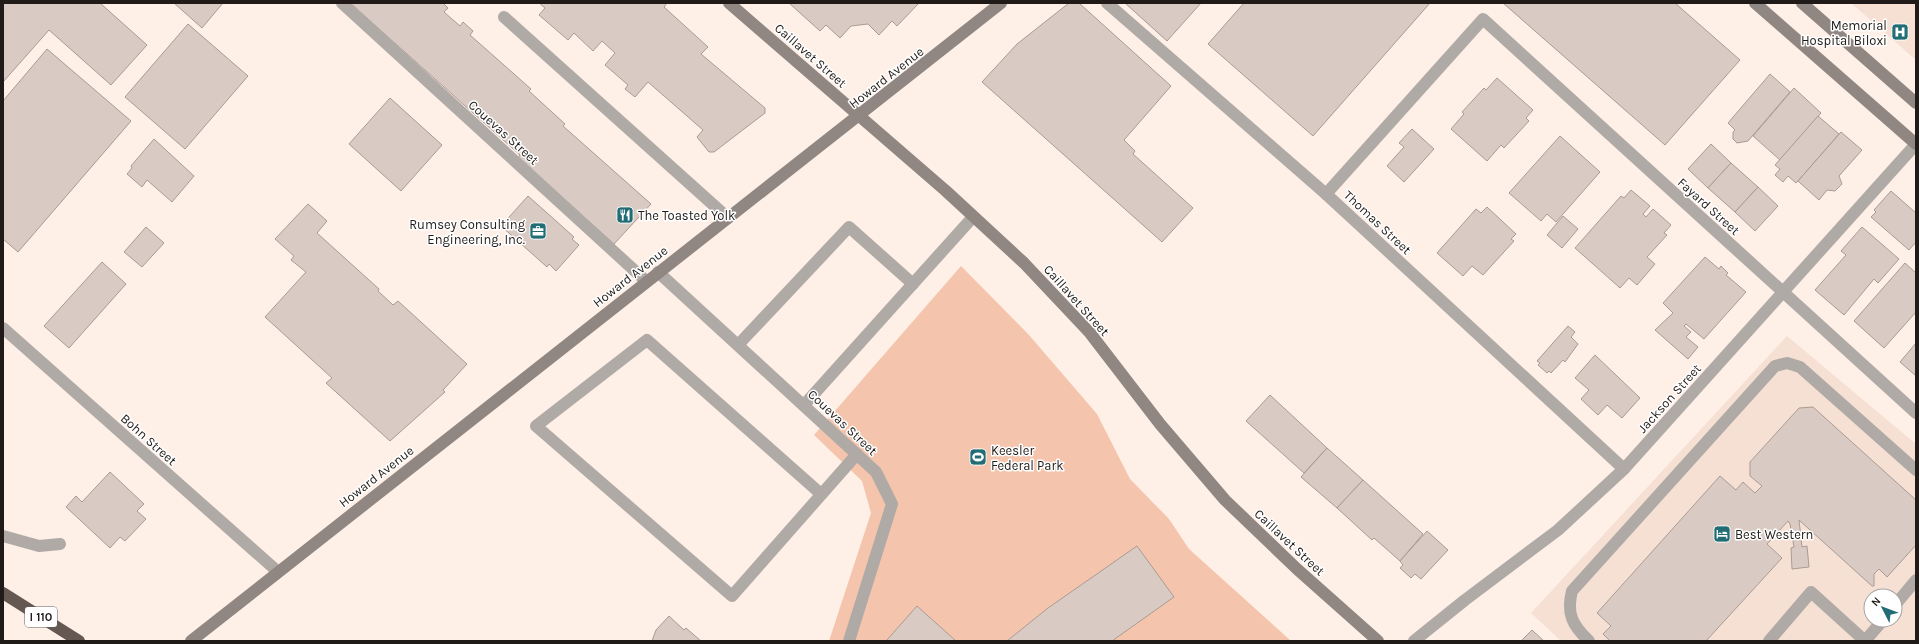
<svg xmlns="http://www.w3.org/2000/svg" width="1919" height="644" font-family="Karla,sans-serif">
	<rect width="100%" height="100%" fill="#feefe7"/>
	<g fill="#f6e0d4" fill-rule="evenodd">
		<polygon points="1851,3 1916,3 1916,60"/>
		<path d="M 1787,336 L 1916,444 L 1916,641 L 1561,641 L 1531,613 ZM 1871,596 L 1895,596 L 1895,620 L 1871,620 Z"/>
	</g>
	<polygon fill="#f4c5ac" points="961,266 1029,335 1097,414 1130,479 1169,519 1189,549 1291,641 829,641 871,513 862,481 814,435"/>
	<g fill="#d9cbc3" stroke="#a99b94">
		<polygon points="3,3 100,3 147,45 111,85 49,30 3,82"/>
		<polygon points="174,3 223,3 202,28"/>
		<polygon points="350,3 443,3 448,8 444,12 460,26 463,22 473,31 470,35 531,89 529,91 565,124 563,126 651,204 614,244 518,158 520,155"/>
		<polygon points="539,3 667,3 664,7 708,47 701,54 765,108 765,113 714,152 709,152 697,137 703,130 648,82 635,97 625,89 628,85 605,65 615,53 602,41 593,51 574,33 568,40 539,15 545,8"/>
		<polygon points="789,3 919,3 897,26 892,21 879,35 868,24 851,26 840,38 826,25 820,31"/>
		<polygon points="1069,3 1079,3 1171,86 1124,140 1135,151 1133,154 1193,208 1162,242 982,82 1017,44"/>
		<polygon points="1125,3 1201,3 1167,41"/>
		<polygon points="1244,3 1430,3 1313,136 1208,44"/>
		<polygon points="1503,3 1675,3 1740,60 1665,145"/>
		<polygon points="188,24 248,76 185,149 125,97"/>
		<polygon points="47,49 131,121 18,252 3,239 3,101"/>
		<polygon points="1770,74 1790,92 1748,141 1737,143 1733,139 1733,132 1735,130 1728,123"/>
		<polygon points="1497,78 1533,110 1526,118 1529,121 1504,148 1501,145 1487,161 1451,129 1464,114 1462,112 1484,88 1486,90"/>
		<polygon points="1794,88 1821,113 1780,160 1753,136"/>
		<polygon points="390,98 442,145 401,191 349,144"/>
		<polygon points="1818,116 1839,134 1798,181 1796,183 1788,176 1783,182 1775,175 1780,169 1775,165"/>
		<polygon points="1412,129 1434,149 1404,182 1387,166 1404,147 1399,143"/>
		<polygon points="1841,132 1862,150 1839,176 1842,184 1835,191 1827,190 1819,200 1798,181"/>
		<polygon points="1560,136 1600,172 1556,222 1547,214 1541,221 1509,193"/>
		<polygon points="154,139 194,176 172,202 147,180 142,187 127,174 132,168 131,166"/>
		<polygon points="1711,144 1731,163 1708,188 1688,169"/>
		<polygon points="1731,163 1758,187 1735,212 1708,188"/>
		<polygon points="1758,187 1778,206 1755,231 1735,212"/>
		<polygon points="1631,190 1650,206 1643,214 1646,217 1653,209 1671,225 1664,233 1667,235 1647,257 1655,264 1637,285 1629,278 1620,288 1575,248 1621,196 1624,198"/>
		<polygon points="1891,191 1916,213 1916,242 1909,250 1871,217 1876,212 1874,210"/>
		<polygon points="528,196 574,237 572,239 579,245 556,271 549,264 547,267 501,226"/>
		<polygon points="308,204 327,221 317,233 379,289 378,291 393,305 398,301 467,364 443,390 445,392 390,441 326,383 332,378 265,317 306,272 291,260 294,256 275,239"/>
		<polygon points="1487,207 1516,234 1511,239 1514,241 1483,275 1472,266 1463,276 1437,253 1476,209 1481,213"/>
		<polygon points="1563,216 1578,229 1562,248 1547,235"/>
		<polygon points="146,227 164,243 142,267 124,252"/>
		<polygon points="1862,227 1899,259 1878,283 1874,279 1844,315 1815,290 1846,255 1841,251"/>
		<polygon points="1705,257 1719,269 1721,266 1728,273 1726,275 1746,292 1704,339 1686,324 1684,326 1691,332 1686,337 1698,347 1688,359 1655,330 1673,313 1663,303"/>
		<polygon points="102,262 126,284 69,348 44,326"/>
		<polygon points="1905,263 1916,273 1916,312 1884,348 1854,321"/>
		<polygon points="1568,326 1575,332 1571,337 1578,344 1565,362 1563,360 1551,373 1549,371 1547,373 1538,365 1540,363 1537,361"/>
		<polygon points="1916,343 1916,376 1900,362"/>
		<polygon points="1595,355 1640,398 1622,418 1607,405 1598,415 1581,399 1589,390 1575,378"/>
		<polygon points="1270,395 1327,448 1304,473 1246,421"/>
		<polygon points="1813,407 1916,500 1916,545 1887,577 1879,569 1874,574 1874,586 1872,586 1799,520 1802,547 1807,546 1809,567 1792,569 1791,548 1794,547 1790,524 1788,521 1767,544 1782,558 1706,641 1610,641 1603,634 1611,626 1597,613 1720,476 1736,490 1743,482 1755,493 1762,486 1750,476 1750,462 1799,408"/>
		<polygon points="1327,448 1363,480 1337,508 1301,477"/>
		<polygon points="110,472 144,504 137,511 146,519 125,541 120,537 110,548 66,507 76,496 82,502"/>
		<polygon points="1363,480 1423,534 1400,561 1374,538 1372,540 1337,508"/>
		<polygon points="1427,531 1448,550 1421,579 1415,574 1411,578 1400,568 1403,565 1400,561"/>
		<polygon points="1137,546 1174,597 1112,641 1007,641 1048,608"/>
		<polygon points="917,606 956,641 886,641"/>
		<polygon points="669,616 684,630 686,628 701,641 652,641 656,630"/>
		<polygon points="1532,630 1544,641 1521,641"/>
	</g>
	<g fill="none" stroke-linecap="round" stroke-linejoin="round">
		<g stroke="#b0aaa6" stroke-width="12">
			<polyline points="504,17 728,218"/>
			<polyline points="658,272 876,472 892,504 849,641"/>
			<polyline points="738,345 849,227 913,284"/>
			<polyline points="804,405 973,217"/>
			<polyline points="821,494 647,340 536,426 732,596 857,454"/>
			<polyline points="3,536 39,546 60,544"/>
			<polyline points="1895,605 1916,580"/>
			<path d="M 1589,641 C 1573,626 1566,614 1572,591 L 1775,366 L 1787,363 L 1800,367 L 1916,470"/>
			<polyline points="1769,641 1811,592 1865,641"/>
			<polyline points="1865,641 1883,620"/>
		</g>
		<g stroke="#b0aaa6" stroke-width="12">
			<polyline points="342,3 646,281"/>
			<polyline points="1107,3 1326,194 1624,469"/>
			<polyline points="1326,194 1483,19 1916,413"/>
			<polyline points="3,328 277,571"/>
			<polyline points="1414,641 1465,600 1558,530 1624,469 1916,144"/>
		</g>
		<g stroke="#908782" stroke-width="12">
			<polyline points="729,3 946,191 1024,263 1090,333 1160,424 1225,500 1297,569 1378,641"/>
			<polyline points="1755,3 1916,144"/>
			<polyline points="1802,3 1916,103"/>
			<polyline points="191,641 1001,3"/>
		</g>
		<polyline stroke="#655852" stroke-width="12" points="3,593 79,641"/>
	</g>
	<defs>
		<g id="hospital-square" transform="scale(0.9)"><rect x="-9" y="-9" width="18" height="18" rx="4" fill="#226c76" stroke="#fff"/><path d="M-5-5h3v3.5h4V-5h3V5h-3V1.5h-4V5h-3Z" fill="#fff"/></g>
		<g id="restaurant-square" transform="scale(0.9)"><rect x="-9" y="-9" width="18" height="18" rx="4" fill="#226c76" stroke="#fff"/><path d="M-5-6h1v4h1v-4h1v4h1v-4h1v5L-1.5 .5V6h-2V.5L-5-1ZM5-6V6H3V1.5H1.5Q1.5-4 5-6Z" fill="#fff"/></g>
		<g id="office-square" transform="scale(0.9)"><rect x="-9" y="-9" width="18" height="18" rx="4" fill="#226c76" stroke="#fff"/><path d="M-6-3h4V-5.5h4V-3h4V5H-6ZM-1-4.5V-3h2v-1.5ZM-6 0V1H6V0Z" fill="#fff"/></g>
		<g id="stadium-square" transform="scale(0.9)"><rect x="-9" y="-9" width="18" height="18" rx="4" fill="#226c76" stroke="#fff"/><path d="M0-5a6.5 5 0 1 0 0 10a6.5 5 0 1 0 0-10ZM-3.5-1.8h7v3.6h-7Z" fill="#fff"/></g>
		<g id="hotel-square" transform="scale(0.9)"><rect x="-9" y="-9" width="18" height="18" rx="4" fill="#226c76" stroke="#fff"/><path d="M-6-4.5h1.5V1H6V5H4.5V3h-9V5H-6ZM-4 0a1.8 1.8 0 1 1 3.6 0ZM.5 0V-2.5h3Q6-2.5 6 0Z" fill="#fff"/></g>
	</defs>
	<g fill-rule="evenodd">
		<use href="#hospital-square" x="1900" y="32"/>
		<use href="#restaurant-square" x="625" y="215"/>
		<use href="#office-square" x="538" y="231"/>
		<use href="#stadium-square" x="978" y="457"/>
		<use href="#hotel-square" x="1722" y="534"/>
	</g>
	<g text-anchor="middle" stroke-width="3" stroke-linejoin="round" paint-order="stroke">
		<rect fill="#fff" stroke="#635f5d" stroke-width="1" x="25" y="607" width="32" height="20" rx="3"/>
		<g font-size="12" font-weight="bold" fill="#201b18">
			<text x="41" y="621">I 110</text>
		</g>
		<g font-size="13" fill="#201b18" stroke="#fff" text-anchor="start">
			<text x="1887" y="30" text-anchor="end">Memorial<tspan x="1887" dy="15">Hospital Biloxi</tspan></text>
			<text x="638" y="220">The Toasted Yolk</text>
			<text x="525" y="229" text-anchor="end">Rumsey Consulting<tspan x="525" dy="15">Engineering, Inc.</tspan></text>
			<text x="991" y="455">Keesler<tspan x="991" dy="15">Federal Park</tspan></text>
			<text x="1735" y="539">Best Western</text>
		</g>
		<g font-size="13" fill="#201b18" stroke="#fff">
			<text transform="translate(811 55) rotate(41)" y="5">Caillavet Street</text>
			<text transform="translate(886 77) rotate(-38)" y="5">Howard Avenue</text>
			<text transform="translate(504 132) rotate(42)" y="5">Couevas Street</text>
			<text transform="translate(1709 206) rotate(42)" y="5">Fayard Street</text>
			<text transform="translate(1378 222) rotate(43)" y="5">Thomas Street</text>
			<text transform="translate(630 276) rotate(-38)" y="5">Howard Avenue</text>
			<text transform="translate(1077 300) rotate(48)" y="5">Caillavet Street</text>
			<text transform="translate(1669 398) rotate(-48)" y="5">Jackson Street</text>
			<text transform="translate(843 422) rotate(43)" y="5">Couevas Street</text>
			<text transform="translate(149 439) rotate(42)" y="5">Bohn Street</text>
			<text transform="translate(376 476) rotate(-38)" y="5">Howard Avenue</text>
			<text transform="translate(1290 542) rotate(43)" y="5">Caillavet Street</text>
		</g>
	</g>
	<rect width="1919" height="644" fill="none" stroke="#201b18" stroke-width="8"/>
	<g transform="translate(1883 608) rotate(312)"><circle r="19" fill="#ffffff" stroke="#a6a4a3"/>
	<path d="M0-3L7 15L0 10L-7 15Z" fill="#226c76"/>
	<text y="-6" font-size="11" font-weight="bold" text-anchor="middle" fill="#201b18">N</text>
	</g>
</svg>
